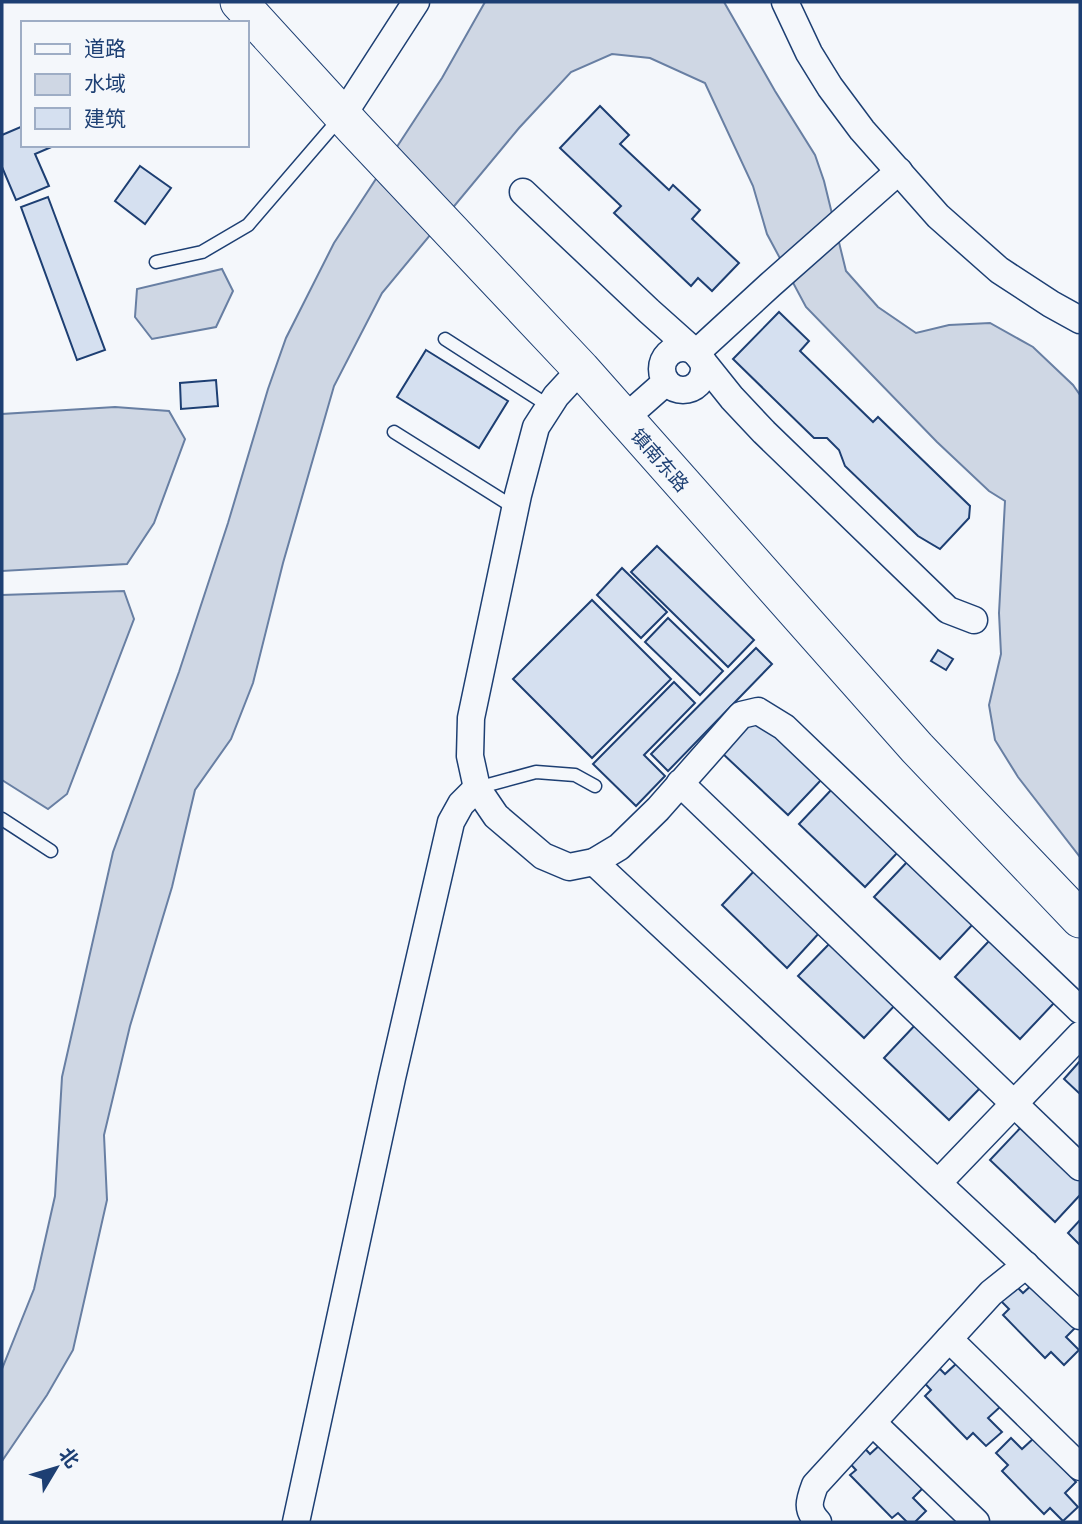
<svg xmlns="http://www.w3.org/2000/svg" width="1082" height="1524" font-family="'DejaVu Sans','Noto Sans SC',sans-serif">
	<rect width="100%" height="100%" fill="#f4f7fb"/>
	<g fill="#cfd7e4" stroke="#687fa3" stroke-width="2">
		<polygon points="485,2 724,2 775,91 815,155 824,181 846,271 878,307 916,333 949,325 990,323 1033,347 1073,385 1080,395 1080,857 1018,777 995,740 989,705 1001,654 999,613 1005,501 989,491 937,442 806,307 767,234 753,186 705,83 650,58 612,54 571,72 519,128 382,293 334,386 283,563 253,683 231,739 195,790 172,887 130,1026 104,1135 107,1200 73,1350 47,1395 2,1461 2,1369 34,1289 55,1196 62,1077 113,852 179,672 228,523 268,389 286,338 334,243 442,78"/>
		<polygon points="222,269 233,291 216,327 152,339 135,317 137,289"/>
		<polygon points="115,407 169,411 185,439 154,523 127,564 2,571 2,414"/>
		<polygon points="124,591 134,619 67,794 48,809 2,780 2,595"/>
	</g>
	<g fill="#d5e0f0" stroke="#1d3f73" stroke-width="2">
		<polygon points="600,106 629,135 620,144 669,190 673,185 700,210 692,219 739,263 712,291 698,278 691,286 614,213 621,206 560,148"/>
		<polygon points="23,126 23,145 56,145 35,154 49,186 16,200 2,167 2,135"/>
		<polygon points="140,166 171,188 145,224 115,201"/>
		<polygon points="48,197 105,350 77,360 21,207"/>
		<polygon points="779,312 809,341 800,351 873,422 878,417 970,506 969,518 940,549 918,536 845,466 839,450 827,438 814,438 733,359"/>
		<polygon points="426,350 508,401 479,448 397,397"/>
		<polygon points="216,380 218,406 181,409 180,383"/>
		<polygon points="657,546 754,640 728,667 631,572"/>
		<polygon points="622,568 667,612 641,638 597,595"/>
		<polygon points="592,600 671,679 592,758 513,679"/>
		<polygon points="668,618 723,671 700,695 645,642"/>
		<polygon points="756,648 772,664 668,771 651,754"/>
		<polygon points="938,650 953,659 946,670 931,661"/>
		<polygon points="674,682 695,703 644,755 665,776 636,806 593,764"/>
		<polygon points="756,717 822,779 788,815 722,753"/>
		<polygon points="833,788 899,851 865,887 799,824"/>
		<polygon points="908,861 974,923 940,959 874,897"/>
		<polygon points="756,869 821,931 787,968 722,905"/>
		<polygon points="833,940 898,1002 864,1038 798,976"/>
		<polygon points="989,941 1054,1003 1020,1039 955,977"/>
		<polygon points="918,1022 984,1084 949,1120 884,1058"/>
		<polygon points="1080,1061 1080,1094 1064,1079"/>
		<polygon points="1024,1124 1080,1177 1080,1195 1055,1222 990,1160"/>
		<polygon points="1080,1220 1080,1245 1068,1233"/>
		<polygon points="1012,1282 1023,1293 1035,1282 1077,1326 1066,1337 1079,1350 1064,1365 1051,1352 1045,1358 1003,1315 1009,1309 996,1296"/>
		<polygon points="934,1363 945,1374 957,1363 1000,1407 988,1418 1002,1432 986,1446 973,1433 967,1439 925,1396 931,1390 919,1377"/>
		<polygon points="1011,1438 1022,1449 1034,1438 1076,1482 1065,1493 1078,1507 1063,1521 1050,1508 1044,1514 1002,1471 1008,1465 996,1453"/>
		<polygon points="859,1442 870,1454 882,1443 924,1487 913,1498 926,1511 915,1522 907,1522 898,1513 892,1518 850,1475 856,1470 844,1457"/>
	</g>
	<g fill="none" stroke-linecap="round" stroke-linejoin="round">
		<g stroke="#1d3f73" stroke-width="15">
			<g id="lane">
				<polyline points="156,262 202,252 248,225 340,118"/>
				<polyline points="445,339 549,406"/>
				<polyline points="394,432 515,508"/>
				<polyline points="477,788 536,772 575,775 595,786"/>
				<polyline points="2,819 51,851"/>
			</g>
		</g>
		<g stroke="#1d3f73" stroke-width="29">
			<g id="street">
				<polyline points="785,2 809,53 830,87 862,130 938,216 999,270 1051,304 1080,320"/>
				<polyline points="343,115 416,2"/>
				<polyline points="523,192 649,311 696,353 732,398 764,432 948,610 974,620"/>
				<circle cx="683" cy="369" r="21"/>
				<polyline points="696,353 770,285 899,171"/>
				<polyline points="581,369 556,396 536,427 518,495 471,718 470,756 477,788 496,816 543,856 569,867 594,862 619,847 658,809 741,715 758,711 784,727 1080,1010"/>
				<polyline points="624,419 666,382"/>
				<polyline points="680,783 1080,1167"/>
				<polyline points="594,862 1080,1316"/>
				<polyline points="938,1183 1080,1035"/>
				<polyline points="949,1339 1080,1467"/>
				<polyline points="873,1423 976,1522"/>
				<polyline points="296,1522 392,1078 451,822 461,804 477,788"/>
				<path d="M 818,1522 C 806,1509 809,1501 815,1485 L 991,1293 L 1026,1265"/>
			</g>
		</g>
		<g stroke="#1d3f73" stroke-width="39">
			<polyline id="secondary" points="239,2 354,128 581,369 917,748 1080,919"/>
		</g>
		<use href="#lane" stroke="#f4f7fb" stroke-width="12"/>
		<use href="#street" stroke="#f4f7fb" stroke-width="26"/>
		<use href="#secondary" stroke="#f4f7fb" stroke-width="37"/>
	</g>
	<g text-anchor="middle" stroke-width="5" stroke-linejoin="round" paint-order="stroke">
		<g font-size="19" fill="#1d3f73" stroke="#f4f7fb">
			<text transform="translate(660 460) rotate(49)" y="7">镇南东路</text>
		</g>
	</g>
	<rect width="1082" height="1524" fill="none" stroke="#1d3f73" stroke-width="7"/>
	<rect x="21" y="21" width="228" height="126" fill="#f4f7fb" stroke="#9eadc5" stroke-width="2"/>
	<rect x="35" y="44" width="35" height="10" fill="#f4f7fb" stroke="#9eadc5" stroke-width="2"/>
	<text x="84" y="56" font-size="21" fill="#1d3f73">道路</text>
	<rect x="35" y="74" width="35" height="21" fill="#cfd7e4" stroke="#9eadc5" stroke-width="2"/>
	<text x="84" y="91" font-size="21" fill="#1d3f73">水域</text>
	<rect x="35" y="108" width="35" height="21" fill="#d5e0f0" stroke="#9eadc5" stroke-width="2"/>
	<text x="84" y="126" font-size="21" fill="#1d3f73">建筑</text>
	<g transform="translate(56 1468) rotate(52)" stroke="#f4f7fb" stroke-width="5" paint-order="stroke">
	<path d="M0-5L12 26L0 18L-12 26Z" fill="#1d3f73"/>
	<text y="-10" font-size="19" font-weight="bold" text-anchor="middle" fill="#1d3f73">北</text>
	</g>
</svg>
